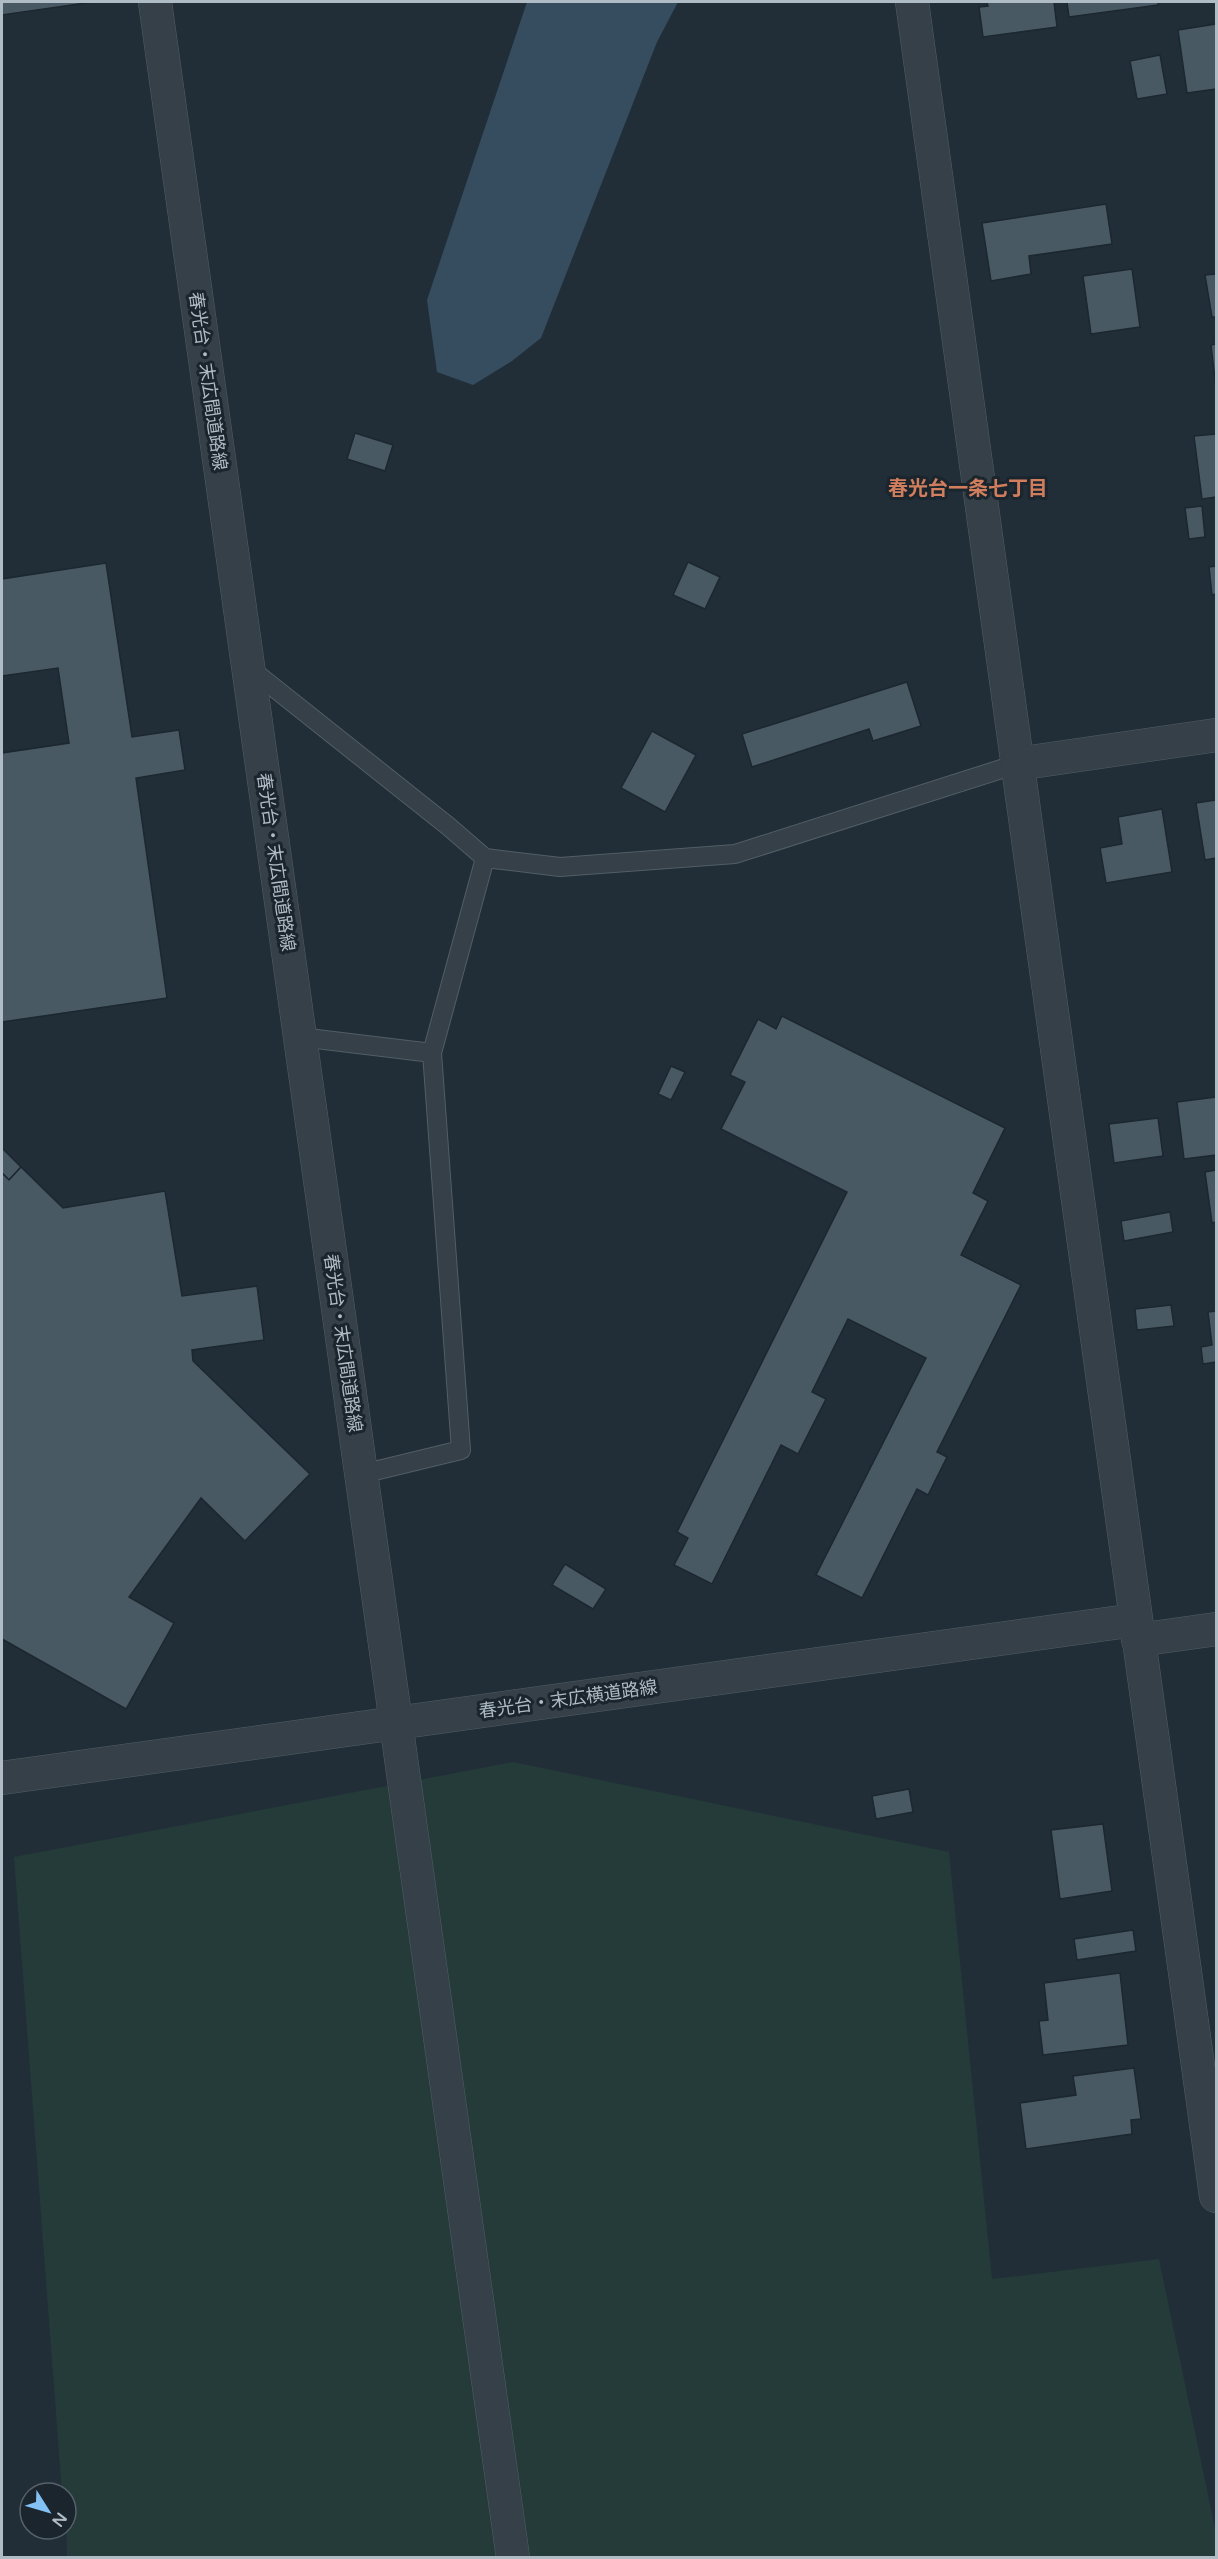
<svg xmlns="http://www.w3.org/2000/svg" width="1218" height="2559" font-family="'Varela Round','Noto Sans JP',sans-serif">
	<rect width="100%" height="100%" fill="#212e38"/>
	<polygon fill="#243b39" points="513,1762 949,1852 992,2279 1159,2259 1216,2533 1216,2557 67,2557 66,2493 62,2493 14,1857"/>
	<polygon fill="#354d5f" points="527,2 678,2 657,42 541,338 512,361 473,385 437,372 427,300"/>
	<g fill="#495964" stroke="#1c272f" stroke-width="1.5">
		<polygon points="2,2 93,2 2,15"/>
		<polygon points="987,2 1054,2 1057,27 983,37 979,7 988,6"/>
		<polygon points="1067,2 1158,2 1158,5 1069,17"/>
		<polygon points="1216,24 1216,89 1187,93 1178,30"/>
		<polygon points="1160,55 1167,94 1137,99 1130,61"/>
		<polygon points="1106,204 1112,244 1029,256 1031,274 991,281 982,223"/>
		<polygon points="1132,269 1140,327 1091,334 1083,276"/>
		<polygon points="1216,274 1216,317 1212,317 1205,275"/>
		<polygon points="1216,344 1216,388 1211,345"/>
		<polygon points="355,433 393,445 385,471 347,459"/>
		<polygon points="1216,434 1216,497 1202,499 1194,436"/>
		<polygon points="1202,506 1205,537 1189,539 1185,508"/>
		<polygon points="688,562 720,577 705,609 673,595"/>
		<polygon points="106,563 132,737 179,730 185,770 136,778 167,998 2,1022 2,753 69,743 58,668 2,676 2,579"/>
		<polygon points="1216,566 1216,594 1212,595 1209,567"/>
		<polygon points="907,682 921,726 873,741 869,729 752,767 742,734"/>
		<polygon points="652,731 696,755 665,812 621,788"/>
		<polygon points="1216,800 1216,858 1205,860 1196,803"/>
		<polygon points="1162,809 1172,872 1106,883 1100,848 1122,844 1118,817"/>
		<polygon points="782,1016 1005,1128 973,1193 988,1201 961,1255 1021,1285 937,1452 947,1457 928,1495 917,1489 862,1598 816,1575 926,1358 848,1319 812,1392 826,1399 798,1454 781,1445 712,1584 674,1565 688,1538 677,1532 847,1192 721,1129 745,1082 730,1075 758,1019 776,1029"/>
		<polygon points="671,1066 685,1072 671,1100 658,1094"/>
		<polygon points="1216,1097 1216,1155 1184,1159 1177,1102"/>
		<polygon points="1158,1118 1163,1156 1114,1163 1109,1124"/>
		<polygon points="2,1148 21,1167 9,1180 2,1173"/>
		<polygon points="21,1167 63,1208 165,1191 182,1296 257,1286 264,1340 192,1350 193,1361 310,1474 245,1541 201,1498 129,1597 174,1623 126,1709 2,1639 2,1173 9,1180"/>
		<polygon points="1216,1170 1216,1222 1212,1223 1205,1172"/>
		<polygon points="1170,1212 1173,1232 1124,1241 1121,1221"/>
		<polygon points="1171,1305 1174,1326 1137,1330 1135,1309"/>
		<polygon points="1216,1311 1216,1362 1203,1364 1201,1347 1212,1345 1208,1312"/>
		<polygon points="565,1564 606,1589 593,1609 552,1585"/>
		<polygon points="909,1789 913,1812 876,1819 872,1796"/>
		<polygon points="1103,1824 1112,1891 1060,1899 1051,1830"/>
		<polygon points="1133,1930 1136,1951 1077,1960 1074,1939"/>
		<polygon points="1120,1973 1128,2045 1043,2055 1039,2021 1048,2020 1044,1983"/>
		<polygon points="1134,2068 1141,2119 1131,2120 1132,2134 1026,2149 1020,2103 1076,2095 1073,2076"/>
	</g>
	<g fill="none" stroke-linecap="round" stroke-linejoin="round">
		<g stroke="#525e66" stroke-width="20">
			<g id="lane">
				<polyline points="248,667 448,826 485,858 560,867 735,854 1017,764"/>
				<polyline points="300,1037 432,1053"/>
				<polyline points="362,1474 461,1450 432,1053 485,858"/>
			</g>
		</g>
		<g stroke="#525e66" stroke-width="34">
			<g id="street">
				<polyline points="155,2 513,2558"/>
				<polyline points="912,2 1216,2196"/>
				<polyline points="1017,764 1216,735"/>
				<polyline points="1138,1640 1216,1629"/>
				<polyline points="2,1778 1135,1620"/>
			</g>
		</g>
		<use href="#lane" stroke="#354048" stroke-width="18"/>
		<use href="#street" stroke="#354048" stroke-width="33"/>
	</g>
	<g text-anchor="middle" stroke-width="6" stroke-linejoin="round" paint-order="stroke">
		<g font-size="18" fill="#afbbc5" stroke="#1a252d">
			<text transform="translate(208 381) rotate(82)" y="6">春光台・末広間道路線</text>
			<text transform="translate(276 862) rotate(82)" y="6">春光台・末広間道路線</text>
			<text transform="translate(343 1343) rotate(82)" y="6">春光台・末広間道路線</text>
			<text transform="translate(568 1699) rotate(-8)" y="6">春光台・末広横道路線</text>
		</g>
		<g font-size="20" font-weight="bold" fill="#d17e5e" stroke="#1a252d">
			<text x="968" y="495">春光台一条七丁目</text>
		</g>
	</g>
	<rect width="1218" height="2559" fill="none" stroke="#afbbc5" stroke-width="6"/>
	<g transform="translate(48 2511) rotate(127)"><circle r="28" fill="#1a252d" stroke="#56616a" stroke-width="1.5"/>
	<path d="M0-4.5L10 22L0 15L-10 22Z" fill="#83c1f5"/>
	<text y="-9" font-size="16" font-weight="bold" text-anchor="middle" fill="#afbbc5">N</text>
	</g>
</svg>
